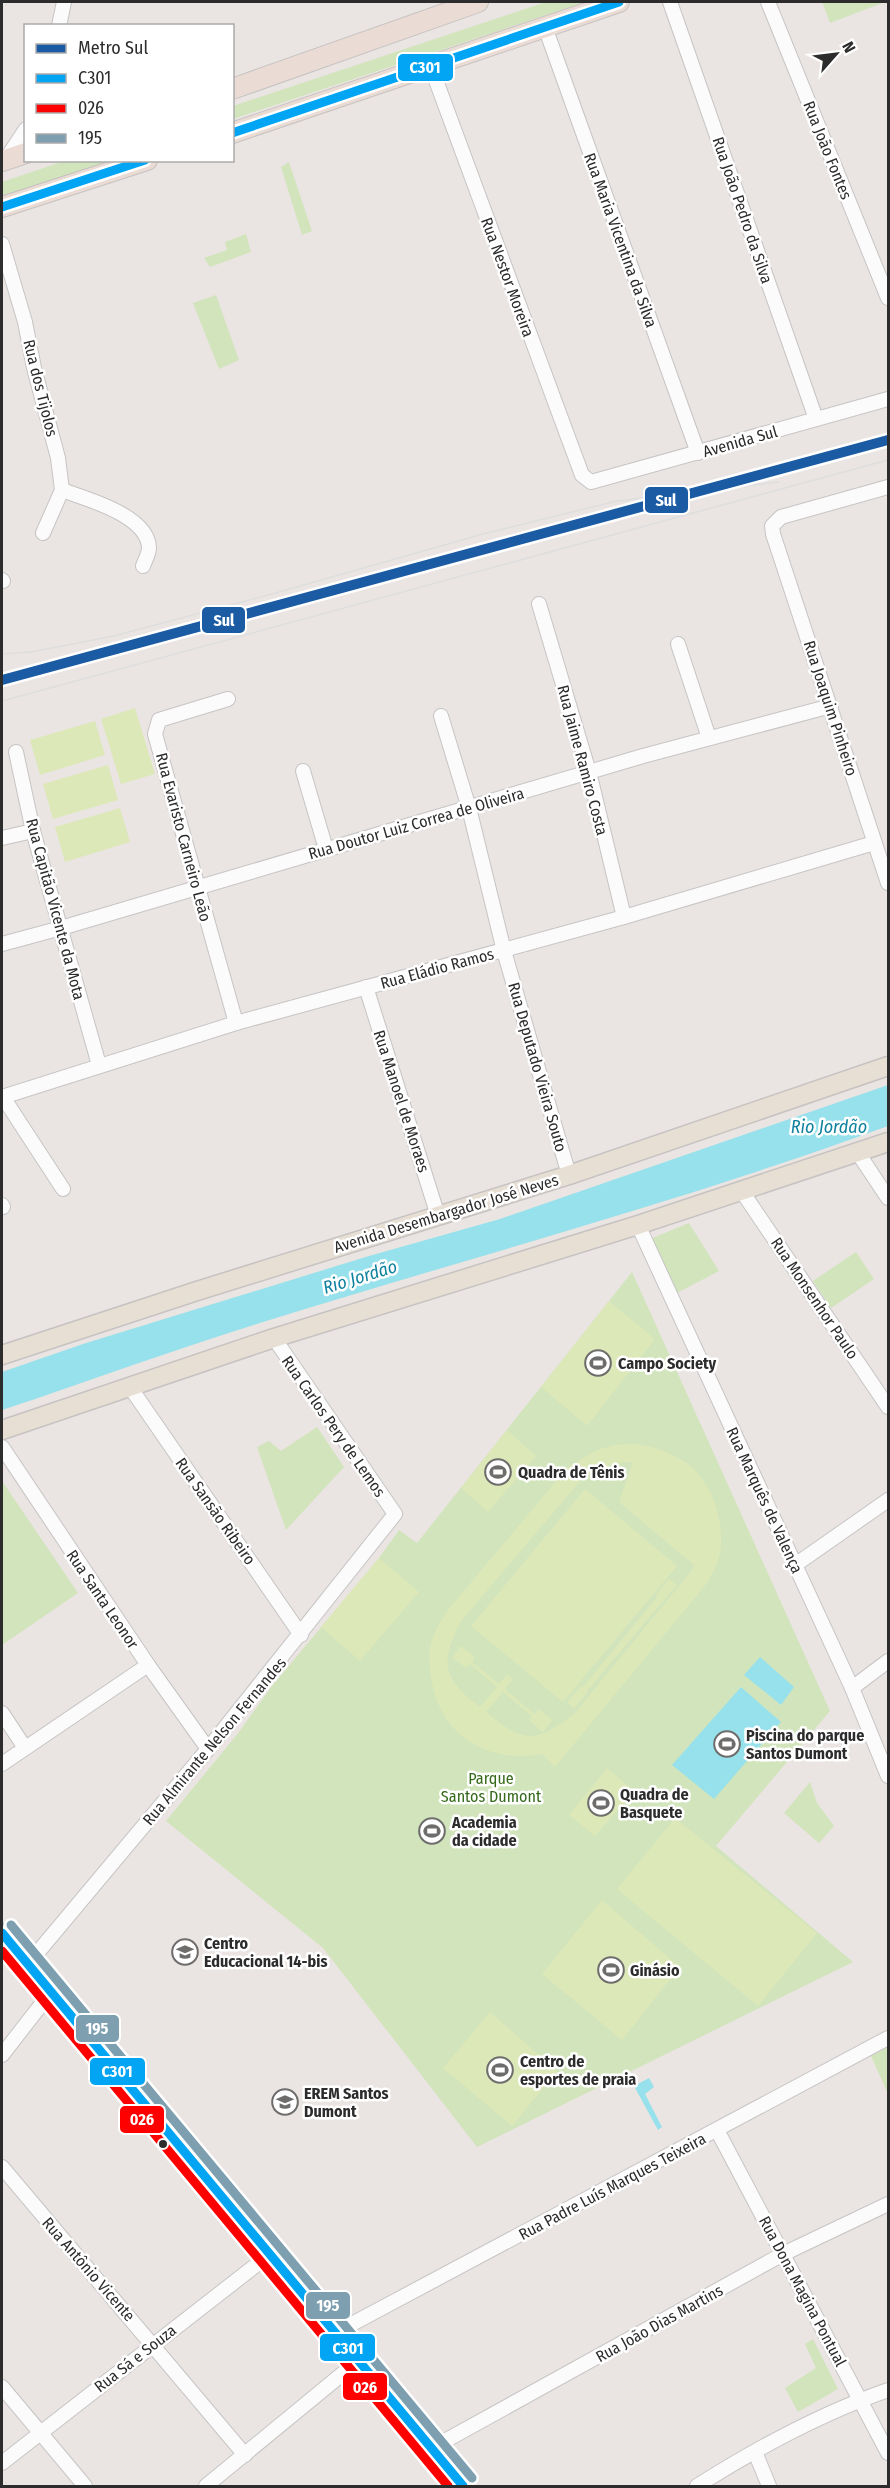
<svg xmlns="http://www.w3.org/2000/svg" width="890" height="2488" font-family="'Fira Sans Condensed',sans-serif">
	<rect width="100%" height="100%" fill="#eae5e2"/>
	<g fill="#d2e4bb">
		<polygon points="546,2 585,2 233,119 233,106"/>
		<polygon points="822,2 885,2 830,23"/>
		<polygon points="67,160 110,161 2,197 2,182"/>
		<polygon points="289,162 312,231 302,235 281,167"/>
		<polygon points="246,234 251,252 210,267 204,258 227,250 225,242"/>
		<polygon points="216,295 239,360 219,369 193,303"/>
		<polygon points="689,1223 719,1271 677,1293 650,1239"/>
		<polygon points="856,1252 874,1279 831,1308 813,1281"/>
		<polygon points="632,1272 830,1711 716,1846 853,1962 477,2147 323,1948 166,1821 239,1732 272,1686 379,1558 399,1530 417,1543"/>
		<polygon points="317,1427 344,1467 286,1530 257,1447 269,1441 281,1451"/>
		<polygon points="2,1481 78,1593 2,1645"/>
		<polygon points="810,1782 817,1803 834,1826 819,1843 784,1813"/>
		<polygon points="888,2047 888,2094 871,2056"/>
		<polygon points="813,2339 838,2389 798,2412 785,2388 816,2368 805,2344"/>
	</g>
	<g fill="#dde8b9" fill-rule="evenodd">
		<polygon points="135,708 155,774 121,784 101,719"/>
		<polygon points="95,721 105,755 40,775 30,740"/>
		<polygon points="108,765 118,800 53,819 43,784"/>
		<polygon points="120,808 130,842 65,862 55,827"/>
		<polygon points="609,1301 655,1339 587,1426 541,1387"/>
		<polygon points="507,1430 536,1456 488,1512 461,1488"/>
		<path d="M 636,1444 C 655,1447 672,1453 688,1464 C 713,1483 725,1523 720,1553 C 718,1564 712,1574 707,1583 L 555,1767 L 542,1754 C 489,1764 441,1736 432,1682 C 430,1672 428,1659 430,1649 C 432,1635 440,1623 447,1611 L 568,1467 L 597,1450 L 615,1445 ZM 633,1462 L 619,1502 L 694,1565 L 692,1570 L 574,1714 C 535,1744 523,1743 486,1712 L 503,1692 L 532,1716 L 529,1720 L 543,1732 L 552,1720 L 539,1709 L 534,1714 L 505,1689 L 513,1679 L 507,1674 L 499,1684 L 472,1662 L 475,1657 L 461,1646 L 452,1657 L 466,1668 L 470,1664 L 497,1687 L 480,1707 C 443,1679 439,1663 461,1621 L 582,1479 C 598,1468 614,1461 633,1462 Z"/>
		<polygon points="585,1489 677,1566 563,1702 471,1626"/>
		<polygon points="379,1558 419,1592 360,1661 321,1627"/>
		<polygon points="669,1579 677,1585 587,1691 588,1692 574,1709 567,1702 581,1686 583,1687 657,1597 656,1595"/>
		<polygon points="607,1768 634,1791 595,1836 569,1815"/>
		<polygon points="675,1818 817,1933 758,2006 617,1889"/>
		<polygon points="602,1900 680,1967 622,2040 542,1974"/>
		<polygon points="490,2012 557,2071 512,2126 443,2068"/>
	</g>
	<g fill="#96e1eb">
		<path d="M 888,1085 L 888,1126 C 684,1201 472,1257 263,1322 C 175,1349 89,1381 2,1410 L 2,1372 L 83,1344 L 369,1256 L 500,1219 Z"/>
		<polygon points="760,1657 794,1687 781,1705 744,1675"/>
		<polygon points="741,1687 781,1722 714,1799 672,1765"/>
		<polygon points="649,2078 654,2087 645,2094 662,2127 658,2130 634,2086"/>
	</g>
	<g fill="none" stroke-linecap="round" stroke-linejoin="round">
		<g stroke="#c6c4c4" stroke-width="16">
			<g id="minor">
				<polyline points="670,2 816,419"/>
				<polyline points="768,2 888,298"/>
				<polyline points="59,26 64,2"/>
				<polyline points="545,27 698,453"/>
				<polyline points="431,67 582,475 591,482 888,399"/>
				<polyline points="6,159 26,129"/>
				<polyline points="2,244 25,322 34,368 58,458 62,490 43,533"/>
				<polyline points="888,487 781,517 772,526 773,534 888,883"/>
				<path d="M 62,490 C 86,499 148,515 149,548 C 149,554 145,560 143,566"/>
				<polyline points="2,580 3,581"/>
				<polyline points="539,604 589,772 624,917"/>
				<polyline points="678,644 709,738"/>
				<polyline points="228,699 159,720 155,734 236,1023"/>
				<polyline points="441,716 469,808 504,951 569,1175"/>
				<polyline points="16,752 33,831 99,1065"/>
				<polyline points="303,771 326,849"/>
				<polyline points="2,838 33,831"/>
				<polyline points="2,944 61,928 643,756 831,706"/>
				<polyline points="366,987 438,1216"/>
				<polyline points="2,1097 236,1023 624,917 874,843"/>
				<polyline points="3,1097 63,1189"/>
				<polyline points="858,1153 888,1198"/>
				<polyline points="741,1190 888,1407"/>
				<polyline points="2,1205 3,1207"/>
				<polyline points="638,1225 852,1688 888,1776"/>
				<polyline points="130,1387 301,1635"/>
				<polyline points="2,1447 148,1665 208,1749"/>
				<polyline points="795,1565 888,1500"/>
				<polyline points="852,1688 888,1661"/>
				<polyline points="2,1713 25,1748"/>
				<polyline points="2,1764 148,1665"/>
				<polyline points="28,1964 208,1749 395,1514 274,1338"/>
				<polyline points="2,2055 51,1992"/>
				<polyline points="717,2130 888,2453"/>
				<polyline points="2,2167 245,2455"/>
				<polyline points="335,2333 888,2038"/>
				<polyline points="2,2387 85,2486"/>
				<polyline points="432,2448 783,2254 888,2204"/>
				<polyline points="755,2452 769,2486"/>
				<polyline points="2,2463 269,2255"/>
				<polyline points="206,2486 358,2361"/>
				<path d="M 697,2486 C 757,2448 822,2413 888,2390"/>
			</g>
		</g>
		<g stroke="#c6c3c2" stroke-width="21">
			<g id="major">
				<polyline points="2,1355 197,1291 569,1175 888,1066"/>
				<polyline points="2,1430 274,1338 638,1225 888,1142"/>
				<polyline points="2,1933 463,2486"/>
			</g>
		</g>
		<g stroke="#c6c3c2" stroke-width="22">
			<g id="highway">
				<polyline points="232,89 478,2"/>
				<polyline points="232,133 619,2"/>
				<polyline points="2,161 26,153"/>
				<polyline points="2,207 147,160"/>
			</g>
		</g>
		<use href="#minor" stroke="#fcfbfb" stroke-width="14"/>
		<use href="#major" stroke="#e7dfd4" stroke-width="18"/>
		<use href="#highway" stroke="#eadbd4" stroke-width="20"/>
		<g stroke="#dededf" stroke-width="1.5">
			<polyline points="2,654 31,652 114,636 272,594 483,534 617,501 778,482"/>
			<polyline points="2,701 888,460"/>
		</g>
		<g stroke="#fff" stroke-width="14">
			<g id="bus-1">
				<polyline points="232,133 619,2"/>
				<polyline points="2,207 145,160"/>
				<polyline points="2,1933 463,2486"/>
			</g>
		</g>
		<g stroke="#fff" stroke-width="14">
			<polyline id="bus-2" points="2,1951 448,2486"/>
		</g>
		<g stroke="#fff" stroke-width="14">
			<polyline id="bus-3" points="11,1925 472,2478"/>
		</g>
		<use href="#bus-1" stroke="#02a4f4" stroke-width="9"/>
		<use href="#bus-2" stroke="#f00" stroke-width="9"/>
		<use href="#bus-3" stroke="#7d9fb0" stroke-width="9"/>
		<g stroke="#fff" stroke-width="15">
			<polyline id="metro-1" points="2,680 888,440"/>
		</g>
		<use href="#metro-1" stroke="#1a5ba3" stroke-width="10"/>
	</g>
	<defs>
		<g id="stadium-ring" transform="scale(1.35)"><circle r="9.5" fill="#fff" stroke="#6e6d6c" stroke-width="1.5"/><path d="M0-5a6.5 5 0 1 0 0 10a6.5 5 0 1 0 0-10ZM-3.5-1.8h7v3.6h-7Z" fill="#6e6d6c"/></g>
		<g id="school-ring" transform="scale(1.35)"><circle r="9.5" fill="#fff" stroke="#6e6d6c" stroke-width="1.5"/><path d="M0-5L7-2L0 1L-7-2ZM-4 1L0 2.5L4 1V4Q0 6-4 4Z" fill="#6e6d6c"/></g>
	</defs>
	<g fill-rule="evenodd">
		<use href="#stadium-ring" x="598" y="1363"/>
		<use href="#stadium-ring" x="498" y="1472"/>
		<use href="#stadium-ring" x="727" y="1744"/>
		<use href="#stadium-ring" x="601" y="1803"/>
		<use href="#stadium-ring" x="432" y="1831"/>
		<use href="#school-ring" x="185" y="1952"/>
		<use href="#stadium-ring" x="611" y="1970"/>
		<use href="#stadium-ring" x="500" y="2070"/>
		<use href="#school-ring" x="285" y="2102"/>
	</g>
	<circle fill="#2c2c2c" stroke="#fff" stroke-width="2" cx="163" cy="2144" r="5"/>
	<g text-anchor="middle" stroke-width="5" stroke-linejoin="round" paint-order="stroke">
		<g font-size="16" fill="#2c2c2c" stroke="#fff">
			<text transform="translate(828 150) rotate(68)" y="6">Rua João Fontes</text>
			<text transform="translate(743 210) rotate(71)" y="6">Rua João Pedro da Silva</text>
			<text transform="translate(621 240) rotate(70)" y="6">Rua Maria Vicentina da Silva</text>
			<text transform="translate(508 277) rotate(70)" y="6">Rua Nestor Moreira</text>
			<text transform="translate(41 388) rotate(76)" y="6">Rua dos Tijolos</text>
			<text transform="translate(740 441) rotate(-16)" y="6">Avenida Sul</text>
			<text transform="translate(831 708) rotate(72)" y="6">Rua Joaquim Pinheiro</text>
			<text transform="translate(583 760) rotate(75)" y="6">Rua Jaime Ramiro Costa</text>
			<text transform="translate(416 823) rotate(-16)" y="6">Rua Doutor Luiz Correa de Oliveira</text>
			<text transform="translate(184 837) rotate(75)" y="6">Rua Evaristo Carneiro Leão</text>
			<text transform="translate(56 909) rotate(75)" y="6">Rua Capitão Vicente da Mota</text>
			<text transform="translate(437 968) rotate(-15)" y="6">Rua Eládio Ramos</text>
			<text transform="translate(538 1067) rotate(74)" y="6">Rua Deputado Vieira Souto</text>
			<text transform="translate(402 1101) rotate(72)" y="6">Rua Manoel de Moraes</text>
			<text transform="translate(446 1213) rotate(-17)" y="6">Avenida Desembargador José Neves</text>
			<text transform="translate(815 1298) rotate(56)" y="6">Rua Monsenhor Paulo</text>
			<text transform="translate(334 1426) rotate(55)" y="6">Rua Carlos Pery de Lemos</text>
			<text transform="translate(765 1500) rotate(65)" y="6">Rua Marquês de Valença</text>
			<text transform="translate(216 1511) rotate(55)" y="6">Rua Sansão Ribeiro</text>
			<text transform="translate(103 1599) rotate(56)" y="6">Rua Santa Leonor</text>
			<text transform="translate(214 1741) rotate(-50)" y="6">Rua Almirante Nelson Fernandes</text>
			<text transform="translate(612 2186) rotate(-28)" y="6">Rua Padre Luís Marques Teixeira</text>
			<text transform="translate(89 2269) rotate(49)" y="6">Rua Antônio Vicente</text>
			<text transform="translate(803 2291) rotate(62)" y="6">Rua Dona Magina Pontual</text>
			<text transform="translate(659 2323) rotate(-29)" y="6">Rua João Dias Martins</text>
			<text transform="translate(135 2358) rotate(-38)" y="6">Rua Sá e Souza</text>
		</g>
		<g font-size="16" font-weight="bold" fill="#2c2c2c" stroke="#fff" text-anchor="start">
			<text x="618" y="1369">Campo Society</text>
			<text x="518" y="1478">Quadra de Tênis</text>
			<text x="746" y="1741">Piscina do parque<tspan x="746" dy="18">Santos Dumont</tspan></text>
			<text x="620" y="1800">Quadra de<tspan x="620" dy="18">Basquete</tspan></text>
			<text x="452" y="1828">Academia<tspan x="452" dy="18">da cidade</tspan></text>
			<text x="204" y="1949">Centro<tspan x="204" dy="18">Educacional 14-bis</tspan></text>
			<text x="630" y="1976">Ginásio</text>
			<text x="520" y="2067">Centro de<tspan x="520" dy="18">esportes de praia</tspan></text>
			<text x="304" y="2099">EREM Santos<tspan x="304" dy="18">Dumont</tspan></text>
		</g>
		<g font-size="16" fill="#366a1b" stroke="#fff">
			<text x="491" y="1784">Parque<tspan x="491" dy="18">Santos Dumont</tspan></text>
		</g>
		<g font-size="18" font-style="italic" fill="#0e819e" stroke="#fff">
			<text x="829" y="1133">Rio Jordão</text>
			<text transform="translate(360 1277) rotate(-17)" y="6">Rio Jordão</text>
		</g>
	</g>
	<g stroke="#fff" stroke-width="2">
		<rect x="397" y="53" width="57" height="29" rx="6" fill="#02a4f4"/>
		<rect x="644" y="486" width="45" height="28" rx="6" fill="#1a5ba3"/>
		<rect x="201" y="606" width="45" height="28" rx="6" fill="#1a5ba3"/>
		<rect x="75" y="2014" width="45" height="29" rx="6" fill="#7d9fb0"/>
		<rect x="89" y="2057" width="57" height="29" rx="6" fill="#02a4f4"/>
		<rect x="119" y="2105" width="46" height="29" rx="6" fill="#f00"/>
		<rect x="305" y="2291" width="46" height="29" rx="6" fill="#7d9fb0"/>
		<rect x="319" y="2333" width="57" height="29" rx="6" fill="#02a4f4"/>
		<rect x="342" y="2372" width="46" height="29" rx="6" fill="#f00"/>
	</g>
	<g font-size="16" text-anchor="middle" font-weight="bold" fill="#fff">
		<text x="425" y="73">C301</text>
		<text x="666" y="506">Sul</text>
		<text x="224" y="626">Sul</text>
		<text x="97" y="2034">195</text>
		<text x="117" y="2077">C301</text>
		<text x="142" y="2125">026</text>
		<text x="328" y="2311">195</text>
		<text x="348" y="2354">C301</text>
		<text x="365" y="2393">026</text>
	</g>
	<rect width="890" height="2488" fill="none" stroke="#2c2c2c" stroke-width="6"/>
	<rect x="24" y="24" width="210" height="138" fill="#ffffff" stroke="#ababab" stroke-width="1.5"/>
	<rect x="36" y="44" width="30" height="9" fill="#1a5ba3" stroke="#ababab" stroke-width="1.5"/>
	<text x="78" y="54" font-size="18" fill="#2c2c2c">Metro Sul</text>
	<rect x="36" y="74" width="30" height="9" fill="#02a4f4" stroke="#ababab" stroke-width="1.5"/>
	<text x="78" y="84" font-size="18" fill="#2c2c2c">C301</text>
	<rect x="36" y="104" width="30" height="9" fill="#ff0000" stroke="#ababab" stroke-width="1.5"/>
	<text x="78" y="114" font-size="18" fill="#2c2c2c">026</text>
	<rect x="36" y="134" width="30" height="9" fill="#7d9fb0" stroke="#ababab" stroke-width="1.5"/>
	<text x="78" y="144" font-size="18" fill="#2c2c2c">195</text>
	<g transform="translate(836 54) rotate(62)" stroke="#ffffff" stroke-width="4.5" paint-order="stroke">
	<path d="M0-4.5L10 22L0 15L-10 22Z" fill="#2c2c2c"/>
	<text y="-9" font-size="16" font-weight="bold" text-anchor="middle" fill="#2c2c2c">N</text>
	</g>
</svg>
